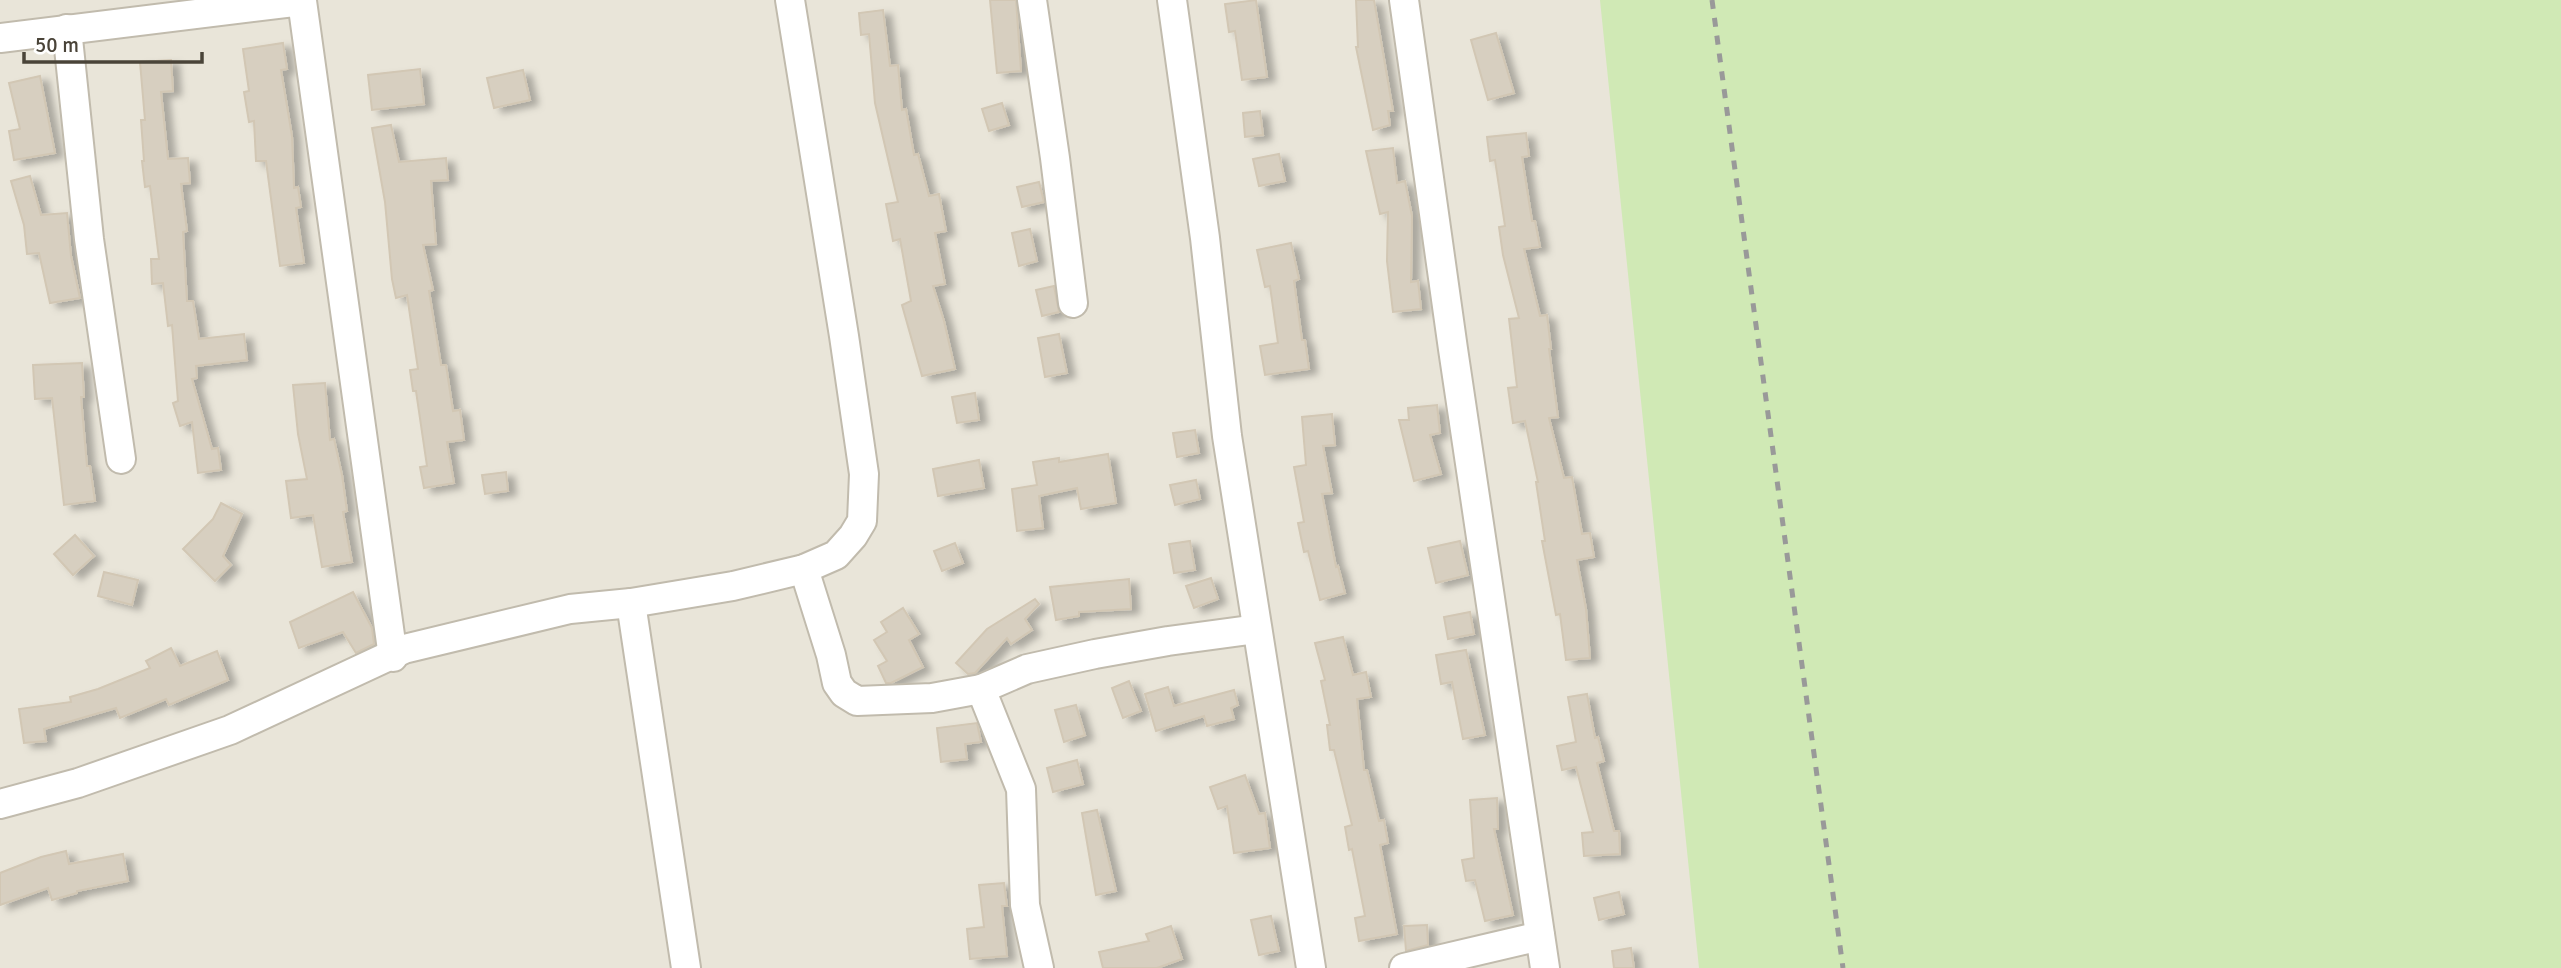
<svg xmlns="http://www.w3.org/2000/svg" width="2561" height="968" font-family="Signika,sans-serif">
	<defs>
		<filter id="shadow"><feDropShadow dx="8" dy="4.5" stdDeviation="3.5" flood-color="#0004"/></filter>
	</defs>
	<rect width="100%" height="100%" fill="#f6f3eb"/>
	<polygon fill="#e9e5d9" points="0,0 1653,0 1790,968 0,968"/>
	<polygon fill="#d0e9b5" points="1600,0 2561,0 2561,968 1699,968"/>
	<g fill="#d7cfc0" stroke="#d2c7b4" stroke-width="2" filter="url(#shadow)">
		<polygon points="990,0 1016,0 1021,71 997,73"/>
		<polygon points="1256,0 1267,77 1242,80 1235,31 1229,32 1225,4"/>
		<polygon points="1356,0 1374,0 1393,111 1388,111 1390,125 1373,130 1356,47 1358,47"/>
		<polygon points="883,10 890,66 898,65 902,110 906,109 914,155 918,154 929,196 939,194 946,231 935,233 945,284 933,286 944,321 955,369 922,376 902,305 911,301 900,239 893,241 886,204 898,202 875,103 869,34 861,35 859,13"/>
		<polygon points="1496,33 1514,93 1488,100 1471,40"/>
		<polygon points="283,43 287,69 281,70 292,136 294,188 298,187 301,207 296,208 304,263 280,266 266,161 256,161 254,121 249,122 244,92 249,91 243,49"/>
		<polygon points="171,60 173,91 161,92 168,159 188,158 190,183 181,184 187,231 183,232 187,301 193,301 199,339 244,334 247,360 196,366 197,378 192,379 212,449 218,448 221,470 198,473 192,422 180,426 173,403 178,401 172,325 168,326 163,283 152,284 151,259 159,259 150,186 145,187 142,161 144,161 141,120 145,120 140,62"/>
		<polygon points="420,69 424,104 372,110 368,75"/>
		<polygon points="523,70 530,100 494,108 487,78"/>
		<polygon points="40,76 55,153 14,160 9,131 20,129 9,83"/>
		<polygon points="1002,103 1009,125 989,131 982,109"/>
		<polygon points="1260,111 1263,135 1245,137 1243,113"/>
		<polygon points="391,125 399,162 446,158 448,180 431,181 436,244 423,245 433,290 429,291 441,365 446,365 453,411 460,410 464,440 447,442 454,483 424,488 420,467 427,466 416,391 413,391 410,370 418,369 407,295 396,298 392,279 385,202 372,128"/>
		<polygon points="1526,133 1529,156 1522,157 1532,221 1535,221 1540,247 1524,249 1540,316 1547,315 1551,349 1549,349 1558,417 1549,418 1564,478 1572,477 1582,534 1590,533 1594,557 1577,560 1586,609 1590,658 1566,660 1560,614 1556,615 1542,541 1545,541 1536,482 1538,482 1525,421 1513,423 1508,388 1517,387 1509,319 1519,318 1503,255 1499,227 1505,226 1495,160 1490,161 1487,137"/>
		<polygon points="1393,148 1397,183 1405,181 1412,216 1411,282 1418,281 1421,309 1393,312 1387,261 1388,212 1380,214 1366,151"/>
		<polygon points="1279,154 1285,181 1259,186 1253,159"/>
		<polygon points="30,176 41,215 67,213 71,256 80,298 50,303 39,253 27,254 24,225 11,181"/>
		<polygon points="1039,182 1044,202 1022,207 1017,187"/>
		<polygon points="1030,229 1037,261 1019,266 1012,233"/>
		<polygon points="1291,243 1299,279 1294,281 1302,340 1305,340 1309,369 1265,375 1260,346 1278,343 1270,286 1265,287 1257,250"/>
		<polygon points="1054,286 1059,312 1042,316 1036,290"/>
		<polygon points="1059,334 1067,373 1045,377 1038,338"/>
		<polygon points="82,363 84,397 81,397 87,466 90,466 95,501 64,505 52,398 35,399 33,365"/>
		<polygon points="325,383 330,440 334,439 342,475 347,511 343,512 352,562 322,567 313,515 291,518 286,481 307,479 298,434 293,385"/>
		<polygon points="975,393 979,420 957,423 952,397"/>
		<polygon points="1437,405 1440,433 1430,435 1441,474 1414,481 1399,420 1409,420 1408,408"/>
		<polygon points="1332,414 1335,445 1323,446 1332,493 1322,494 1336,567 1338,566 1345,593 1320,600 1308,551 1304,552 1298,523 1304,522 1294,467 1306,465 1302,417"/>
		<polygon points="1195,430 1199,453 1177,457 1173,433"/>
		<polygon points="1108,454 1116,503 1081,509 1077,488 1039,496 1043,528 1017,531 1012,489 1037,485 1033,462 1059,458 1059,462"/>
		<polygon points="979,460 984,488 938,496 933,469"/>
		<polygon points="506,472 508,491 485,494 482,475"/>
		<polygon points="1196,480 1200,499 1175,505 1170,485"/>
		<polygon points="221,503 242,514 223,556 231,565 215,581 183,549 213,519"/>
		<polygon points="75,535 94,556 73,575 54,554"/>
		<polygon points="1190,541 1195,570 1174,573 1169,544"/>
		<polygon points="1460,541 1468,575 1436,583 1428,548"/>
		<polygon points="955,543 963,563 942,571 934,551"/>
		<polygon points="104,572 138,580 132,605 98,596"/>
		<polygon points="1211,578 1218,599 1194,608 1186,586"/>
		<polygon points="1129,579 1131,609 1079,612 1079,616 1056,620 1050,587"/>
		<polygon points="353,592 372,628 374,644 356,653 343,632 299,648 290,622"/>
		<polygon points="1035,599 1039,604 1025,619 1032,630 1011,644 1007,638 975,673 968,674 956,663 987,629"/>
		<polygon points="903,608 919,634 909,640 923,667 891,683 886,683 878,666 887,661 874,640 887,632 881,622"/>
		<polygon points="1470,612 1474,634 1448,639 1444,617"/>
		<polygon points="1343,637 1353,675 1366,672 1371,697 1357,699 1364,770 1367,770 1379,821 1384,820 1388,843 1380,845 1397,934 1359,941 1355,918 1365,916 1352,849 1349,850 1345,827 1352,825 1334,750 1330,750 1327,725 1330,725 1321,681 1325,680 1315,643"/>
		<polygon points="171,648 180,666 217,651 228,680 169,705 166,699 120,718 116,708 44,729 46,741 24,743 19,709 71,702 70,697 98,689 150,668 146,661"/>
		<polygon points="1466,650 1485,735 1463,739 1452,682 1441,684 1436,655"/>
		<polygon points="1129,681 1141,711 1123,718 1112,688"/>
		<polygon points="1168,687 1174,706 1234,690 1238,705 1231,708 1234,719 1207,726 1204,716 1156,731 1145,694"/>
		<polygon points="1587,694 1595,738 1598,737 1604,761 1597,763 1614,831 1619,831 1620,854 1584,856 1582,833 1593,832 1576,767 1562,770 1557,746 1576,742 1568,697"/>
		<polygon points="1076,705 1085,735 1064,742 1055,710"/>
		<polygon points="977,723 981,742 965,744 967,759 941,762 937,728"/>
		<polygon points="1077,760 1083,784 1053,792 1047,768"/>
		<polygon points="1245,775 1259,814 1265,813 1270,848 1234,853 1227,806 1218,809 1210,787"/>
		<polygon points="1497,798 1498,829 1494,829 1513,915 1485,921 1475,880 1466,881 1462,860 1474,858 1470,800"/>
		<polygon points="1097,810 1116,891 1096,895 1082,813"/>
		<polygon points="66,851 69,864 123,854 128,881 77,891 77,893 52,900 48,888 0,905 0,873 41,857"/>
		<polygon points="1004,883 1007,906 1002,906 1007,956 970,959 967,929 984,927 979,885"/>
		<polygon points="1619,892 1624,914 1599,920 1594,898"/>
		<polygon points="1271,916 1279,951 1259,955 1251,920"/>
		<polygon points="1427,925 1428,945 1406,951 1404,926"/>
		<polygon points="1171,926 1182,959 1157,968 1103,968 1099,952 1149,941 1146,934"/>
		<polygon points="1631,948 1634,968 1614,968 1612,951"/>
	</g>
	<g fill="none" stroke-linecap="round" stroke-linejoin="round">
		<g stroke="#c1bbad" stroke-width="32">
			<g id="minor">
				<polyline points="1032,0 1055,158 1073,303"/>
				<polyline points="1172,0 1205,238 1227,436 1311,968"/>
				<polyline points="1404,0 1453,349 1545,968"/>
				<polyline points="67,29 89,239 121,459"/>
				<polyline points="0,38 302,1 393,657"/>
				<polyline points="804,569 831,655 837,683 844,693 857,701 932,698 981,689 1027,669 1095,654 1168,641 1257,629"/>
				<polyline points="631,603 686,968"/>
				<polyline points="981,689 1021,789 1025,905 1039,968"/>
				<polyline points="0,804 78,783 230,730 404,649 570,609 631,603 733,586 804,569 836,555 853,536 862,521 864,474 844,336 790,0"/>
				<polyline points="1404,968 1540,936"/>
			</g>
		</g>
		<use href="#minor" stroke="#fff" stroke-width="28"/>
		<polyline stroke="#999" stroke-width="5" stroke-dasharray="9 9" stroke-linecap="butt" points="1712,0 1843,968"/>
	</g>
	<path d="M24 52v10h178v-10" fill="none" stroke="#4a4439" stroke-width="3.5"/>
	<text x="35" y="52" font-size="21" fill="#4a4439" stroke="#ffffff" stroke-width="5" paint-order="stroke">50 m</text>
</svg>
